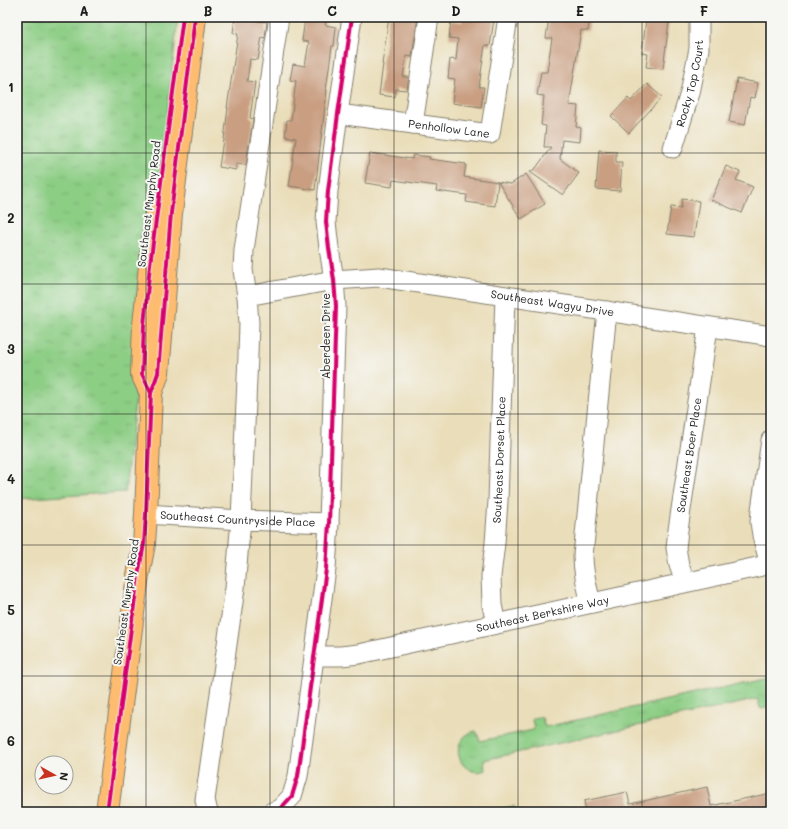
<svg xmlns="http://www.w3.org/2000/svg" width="788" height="829" font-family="Mali,sans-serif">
	<defs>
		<pattern id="grass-tufts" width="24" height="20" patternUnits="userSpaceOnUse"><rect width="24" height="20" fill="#8dce85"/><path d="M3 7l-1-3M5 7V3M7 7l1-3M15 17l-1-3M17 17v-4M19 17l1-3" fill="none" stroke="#79b072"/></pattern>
	</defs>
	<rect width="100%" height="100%" fill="#f6f6f2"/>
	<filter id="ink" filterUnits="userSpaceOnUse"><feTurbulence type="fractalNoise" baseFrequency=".025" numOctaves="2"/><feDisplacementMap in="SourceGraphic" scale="8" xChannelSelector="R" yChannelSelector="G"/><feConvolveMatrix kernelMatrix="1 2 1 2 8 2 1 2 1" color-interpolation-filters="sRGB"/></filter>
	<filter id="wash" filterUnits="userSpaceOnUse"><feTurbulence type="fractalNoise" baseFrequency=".012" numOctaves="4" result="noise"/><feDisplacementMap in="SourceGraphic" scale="16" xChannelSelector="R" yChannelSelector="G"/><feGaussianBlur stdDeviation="0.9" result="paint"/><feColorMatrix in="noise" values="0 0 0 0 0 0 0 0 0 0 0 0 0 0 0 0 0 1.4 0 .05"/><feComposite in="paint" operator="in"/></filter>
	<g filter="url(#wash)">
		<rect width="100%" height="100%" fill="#eadeba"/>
		<g fill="url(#grass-tufts)" stroke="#547550">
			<polygon points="17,17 178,17 125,492 17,499"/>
			<path d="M 771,677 L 771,707 L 762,709 L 760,708 L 758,699 L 484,760 L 485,770 C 481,772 478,772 473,771 C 452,764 454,735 476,731 L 477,733 L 480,741 L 533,730 L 534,729 L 532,720 L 533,718 L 539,717 L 542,718 L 545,727 Z"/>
			<polygon points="514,806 515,812 486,812"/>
		</g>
		<g id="blocks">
			<g fill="#c99e81">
				<polygon points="235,17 258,17 257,21 267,22 265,38 262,37 258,60 250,59 247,81 255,82 250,118 253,119 246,165 236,164 236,170 219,167 222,147 223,147 228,108 227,108 238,34 233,33"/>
				<polygon points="389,17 418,17 412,57 406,56 403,77 409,77 407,90 396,89 395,97 379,95 383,64 382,64"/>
				<polygon points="462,17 479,17 494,19 490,46 485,45 479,87 484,87 481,107 452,103 455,79 448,78 450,59 456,60 458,39 449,38 451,20 462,22"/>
				<polygon points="549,17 590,17 588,31 581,30 569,105 578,106 576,127 581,128 580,142 562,140 560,159 579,173 563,195 530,172 536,168 551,147 544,147 546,126 541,125 544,96 537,95 541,72 547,72 552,38 546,38"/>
				<polygon points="305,18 326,21 325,25 336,27 334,46 332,46 326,90 327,90 315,190 289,186 296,138 285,136 287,120 291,120 296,81 290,80 293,64 305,66 309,42 302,41"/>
				<polygon points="646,19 669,22 663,69 646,67 648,54 642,53"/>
				<polygon points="737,79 758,83 755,98 750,97 745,125 729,122"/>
				<polygon points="647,84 662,97 629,133 611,116 628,98 631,101"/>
				<polygon points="599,150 616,151 616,162 622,162 620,191 596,189"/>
				<polygon points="370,153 412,159 413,155 430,157 429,159 466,164 464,177 498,182 495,206 466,202 467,195 436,191 437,186 393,180 392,187 365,183"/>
				<polygon points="726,166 740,172 736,180 753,187 742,213 711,200"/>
				<polygon points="526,174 545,204 521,219 498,182 511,184"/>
				<polygon points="682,199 699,201 694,237 667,234 671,207 681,208"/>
				<polygon points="707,787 711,806 771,793 771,812 586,812 584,801 627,792 630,804"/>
			</g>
		</g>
	</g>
	<g filter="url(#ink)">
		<use href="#blocks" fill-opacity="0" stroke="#837d6b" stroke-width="1"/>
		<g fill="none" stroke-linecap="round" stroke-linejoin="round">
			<g stroke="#837d6b" stroke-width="21">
				<g id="minor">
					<path id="s1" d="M 338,114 L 490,134 L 508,17"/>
					<polyline points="413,124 429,17"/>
					<path id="s2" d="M 673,148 L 690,93 L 699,49 L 699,17"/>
					<path id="s3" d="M 247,296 L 334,280 L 379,277 L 771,336"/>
					<path id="s4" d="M 146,514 L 241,520 L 329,523"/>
					<polyline points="770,565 762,535 760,522 761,510 771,440"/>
					<path id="s5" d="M 685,582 L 679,565 L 676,548 L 678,530 L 708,327"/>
					<path d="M 591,603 C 587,587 583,573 583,556 L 607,311"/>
					<path id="s6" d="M 496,624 L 492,605 L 491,576 L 495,543 L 498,501 L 505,296"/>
					<path id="s7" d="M 314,656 L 341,656 L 359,654 L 771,564"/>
					<polyline points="208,812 205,800 235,588 241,520 248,355 249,323 247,296 243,270 244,250 279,17"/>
					<polyline points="272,812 280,809 292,796 298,776 326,569 329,523 336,306 334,280 329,248 326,222 328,191 338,114 352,17"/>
				</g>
			</g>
			<g stroke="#837d6b" stroke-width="24">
				<g id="major">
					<polyline points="151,393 142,374 144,325 150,265 157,211"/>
					<polyline points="107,812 138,575 144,544 146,514 151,393 158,373 171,213 195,17"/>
				</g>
			</g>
			<use href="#minor" stroke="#fff" stroke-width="19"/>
			<use href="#major" stroke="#febc70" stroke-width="22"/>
			<g stroke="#f6f6f2" stroke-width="6">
				<g id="cycleway">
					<polyline points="151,393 142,374 144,325 150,265 183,17"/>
					<polyline points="107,812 138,575 144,544 146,514 151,393 158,373 171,213 195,17"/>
					<polyline points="272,812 280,809 292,796 298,776 326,569 329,523 336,306 334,280 329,248 326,222 328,191 338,114 352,17"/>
				</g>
			</g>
			<use href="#cycleway" stroke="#d6006c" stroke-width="4"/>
		</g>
	</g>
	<path fill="none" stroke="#1c1c1c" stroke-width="1" stroke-opacity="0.55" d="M 146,17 L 146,812M 270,17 L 270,812M 394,17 L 394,812M 518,17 L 518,812M 642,17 L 642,812M 17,153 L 771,153M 17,284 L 771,284M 17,414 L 771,414M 17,545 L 771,545M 17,676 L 771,676"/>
	<g text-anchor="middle" stroke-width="4" stroke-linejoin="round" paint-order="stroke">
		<g font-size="11" fill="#1c1c1c" stroke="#f6f6f2">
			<text dy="4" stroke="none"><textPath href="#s2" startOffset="67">Rocky Top Court</textPath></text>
			<text dy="4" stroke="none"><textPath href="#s1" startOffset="112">Penhollow Lane</textPath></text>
			<text transform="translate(149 204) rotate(-83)" y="4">Southeast Murphy Road</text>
			<text dy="4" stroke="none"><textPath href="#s3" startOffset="309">Southeast Wagyu Drive</textPath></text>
			<text transform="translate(326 336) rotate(-90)" y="4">Aberdeen Drive</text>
			<text dy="4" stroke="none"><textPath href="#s5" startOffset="129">Southeast Boer Place</textPath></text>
			<text dy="4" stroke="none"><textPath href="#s6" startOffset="165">Southeast Dorset Place</textPath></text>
			<text dy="4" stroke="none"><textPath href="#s4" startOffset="92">Southeast Countryside Place</textPath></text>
			<text transform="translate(126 602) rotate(-82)" y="4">Southeast Murphy Road</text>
			<text dy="4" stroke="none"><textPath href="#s7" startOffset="233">Southeast Berkshire Way</textPath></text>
		</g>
	</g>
	<rect width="788" height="829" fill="none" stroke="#f6f6f2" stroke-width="44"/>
	<g transform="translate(54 775) rotate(98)"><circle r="19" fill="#f6f6f2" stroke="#9f9f9c"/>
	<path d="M0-3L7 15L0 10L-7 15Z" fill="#c8321e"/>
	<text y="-6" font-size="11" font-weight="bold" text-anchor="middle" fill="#1c1c1c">N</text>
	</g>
	<rect x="22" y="22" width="744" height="785" fill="none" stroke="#1c1c1c" stroke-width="1.5"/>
	<g font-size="13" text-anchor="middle" font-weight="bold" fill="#1c1c1c">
		<text x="84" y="16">A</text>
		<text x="208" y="16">B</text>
		<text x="332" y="16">C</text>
		<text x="456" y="16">D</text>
		<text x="580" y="16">E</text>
		<text x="704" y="16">F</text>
		<text x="11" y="92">1</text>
		<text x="11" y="223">2</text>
		<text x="11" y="354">3</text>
		<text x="11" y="484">4</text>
		<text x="11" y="615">5</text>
		<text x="11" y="746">6</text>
	</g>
</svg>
